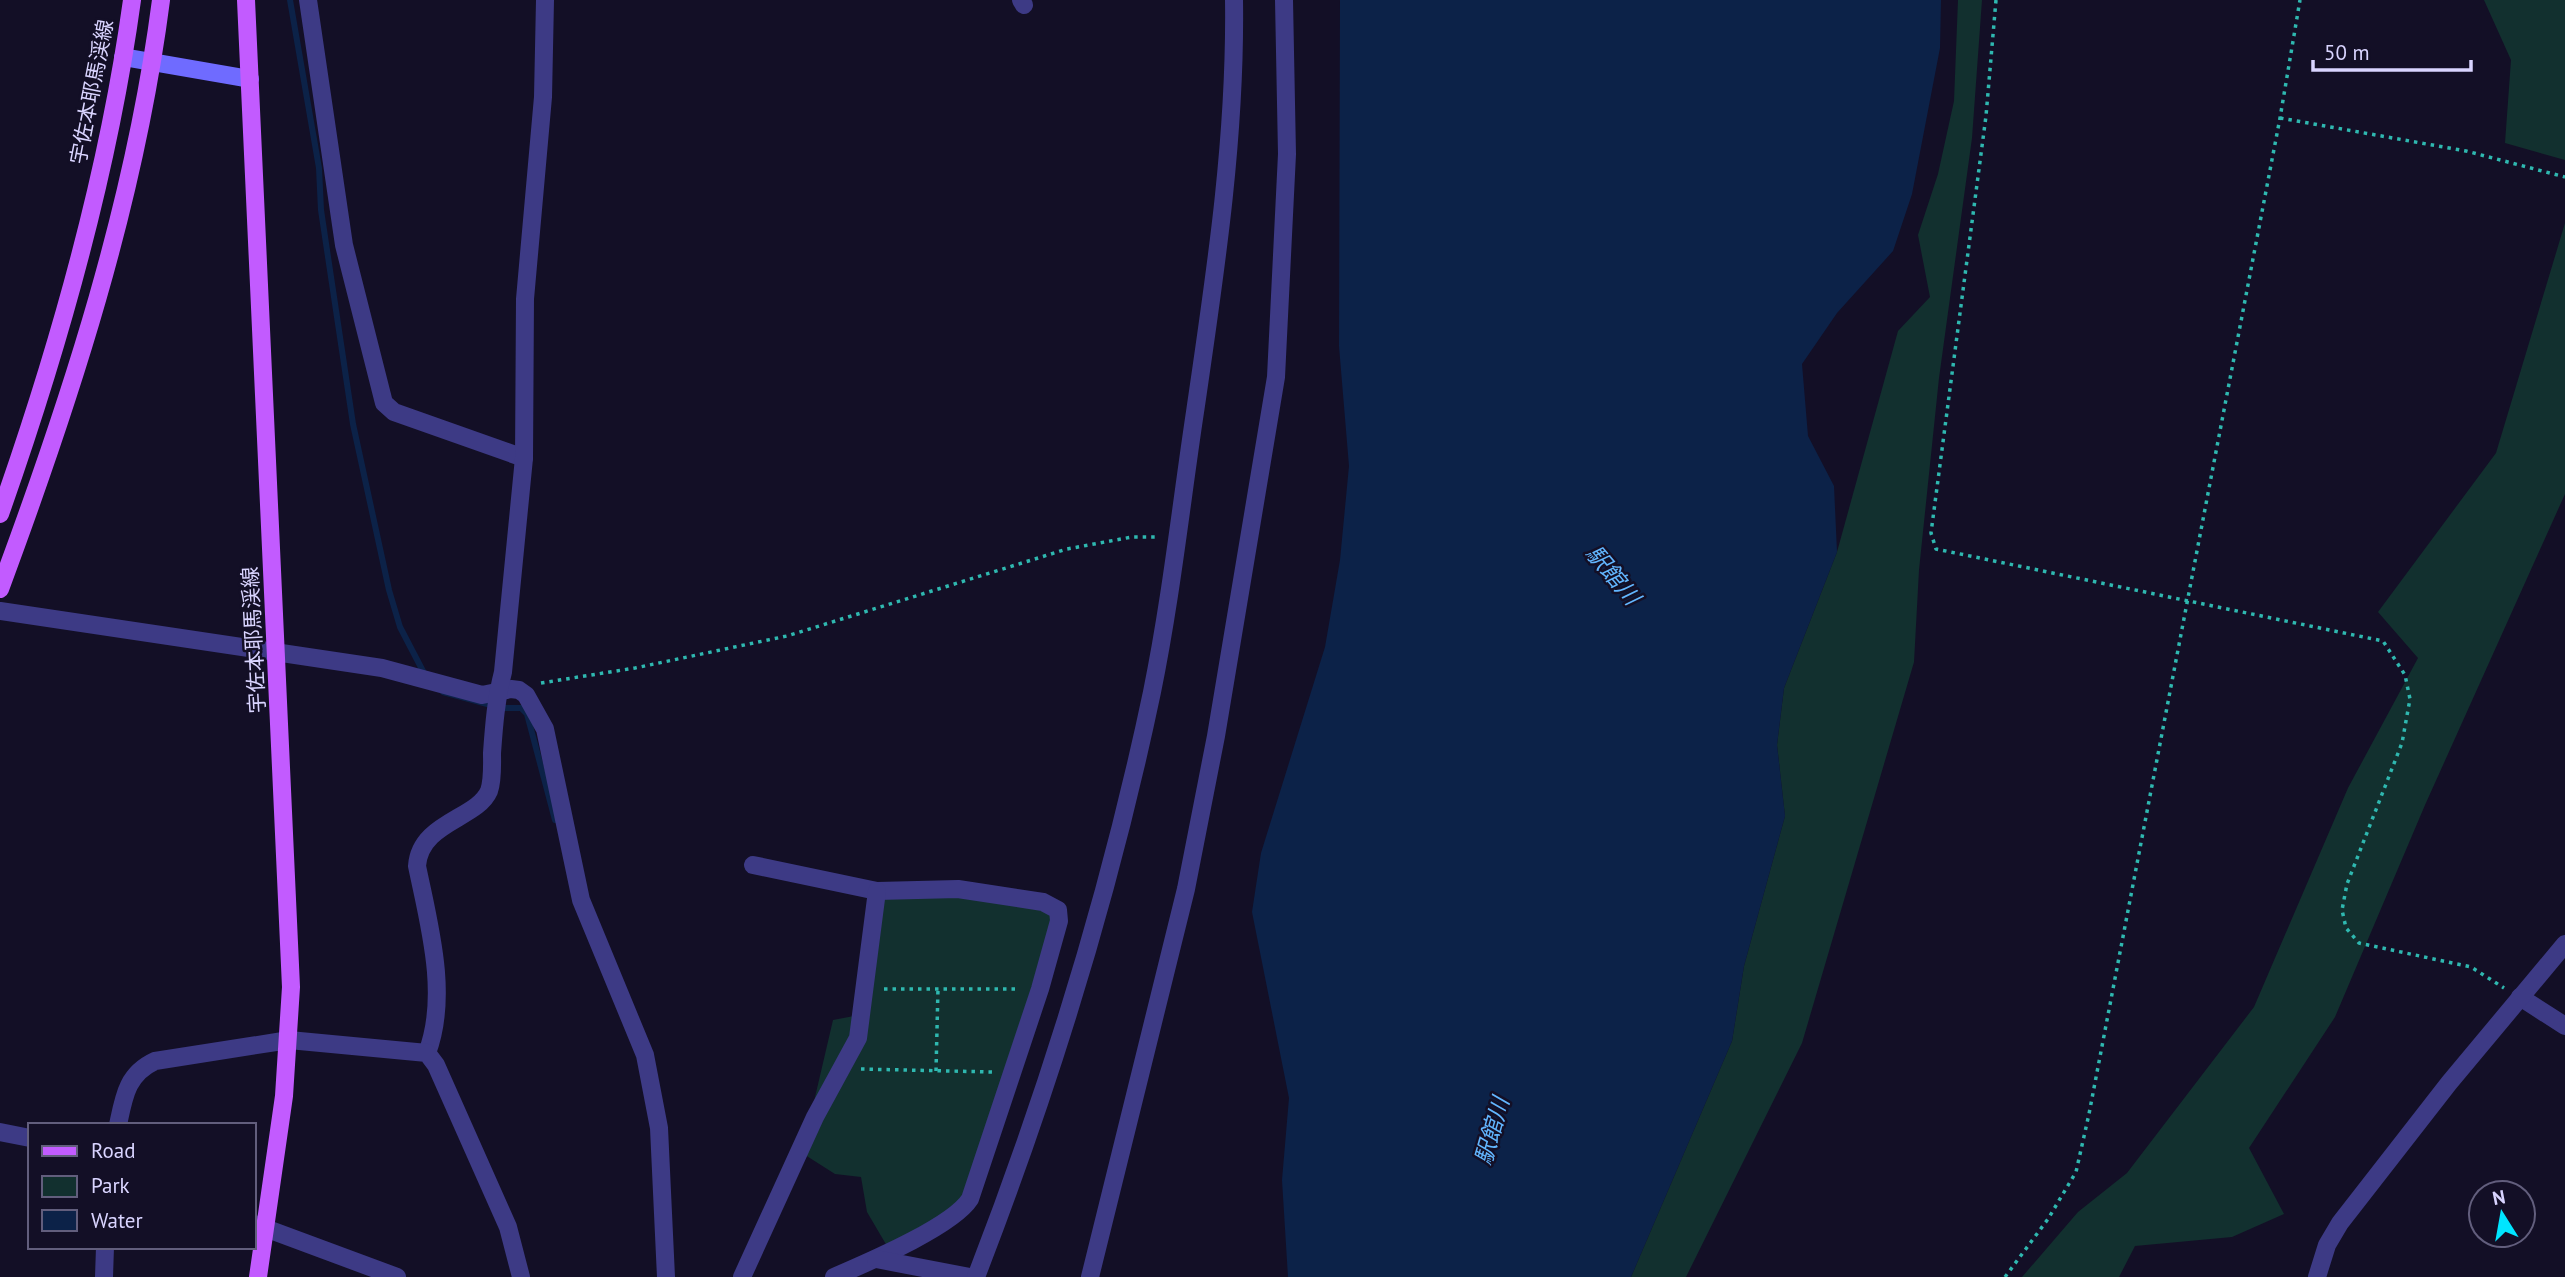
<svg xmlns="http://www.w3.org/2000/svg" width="2565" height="1277" font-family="'PT Sans','Noto Sans JP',sans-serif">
	<rect width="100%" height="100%" fill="#130f26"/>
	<g fill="#12302f">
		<polygon points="1958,0 1982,0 1972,138 1939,378 1919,570 1914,662 1802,1043 1686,1277 1631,1277 1732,1041 1744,966 1785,816 1777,745 1784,688 1837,552 1898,331 1930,297 1918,235 1938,174 1954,101"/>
		<polygon points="2484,0 2565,0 2565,160 2505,143 2511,60"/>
		<polygon points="2565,223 2565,494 2425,805 2335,1017 2249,1148 2284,1214 2232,1237 2135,1246 2119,1277 2022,1277 2078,1212 2127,1173 2254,1007 2348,788 2418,658 2378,612 2496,453"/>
		<polygon points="925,894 1040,906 1052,917 1033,999 959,1205 887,1246 867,1212 861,1177 835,1174 802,1153 833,1020 854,1016 882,902 886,897"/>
	</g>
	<polygon fill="#0c2248" points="1340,0 1941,0 1940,48 1912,194 1893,251 1837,313 1802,364 1808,436 1834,486 1837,552 1784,688 1777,745 1785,816 1744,966 1732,1041 1631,1277 1288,1277 1282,1180 1289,1098 1252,912 1261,853 1325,647 1340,560 1349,466 1339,346"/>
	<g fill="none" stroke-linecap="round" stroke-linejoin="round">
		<g stroke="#0c2248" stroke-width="6">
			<polyline points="290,0 319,168 321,210 353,424 389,590 400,627 425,675"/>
			<polyline points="443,692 502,708 521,708 527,714 555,820"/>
		</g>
		<g stroke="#2fb8b0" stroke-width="3.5" stroke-dasharray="3.5 5" stroke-linecap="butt">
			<polyline points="1996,0 1986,116 1931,533 1936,549 2383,641 2405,675 2410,699 2402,743 2347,884 2342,910 2346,928 2359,943 2471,967 2504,988"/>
			<polyline points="2280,118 2466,151 2565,177"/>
			<polyline points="541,683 635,668 787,636 1067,549 1132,537 1158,537"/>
			<polyline points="884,989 1020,989"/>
			<polyline points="861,1069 993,1072"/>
			<polyline points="936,1071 938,988"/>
			<polyline points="2005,1277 2048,1219 2076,1172 2089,1114 2280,118 2300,0"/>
		</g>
		<g stroke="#3d3a85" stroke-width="18">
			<polyline points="308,0 344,245 384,403 394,412 524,458"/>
			<polyline points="1021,0 1024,5"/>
			<polyline points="0,611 382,668 482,695 511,689 519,690 526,695 545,729 581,900 645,1055 659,1128 666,1277"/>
			<path d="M 753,865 L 877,891 L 958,889 L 1043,902 L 1058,910 L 1059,921 L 1040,989 L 970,1199 C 952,1227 866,1263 834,1277"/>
			<polyline points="2520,997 2565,1026"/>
			<path d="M 427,1053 C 449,995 429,924 417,866 C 420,822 477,819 489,791 C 493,780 492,764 492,753 C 494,725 496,699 503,672 L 524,458 L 525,299 L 543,97 L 545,0"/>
			<path d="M 118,1125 C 124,1096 127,1074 155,1061 L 289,1040 L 427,1053 L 436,1065 L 508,1227 L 521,1277"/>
			<polyline points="0,1132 30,1138"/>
			<polyline points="254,1224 397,1277"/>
			<polyline points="876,1259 970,1277"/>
			<polyline points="104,1277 105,1247"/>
			<polyline points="742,1277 815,1117 858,1038 877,891"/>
			<path d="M 976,1277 C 1050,1086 1110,892 1152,692 C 1171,599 1181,505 1195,412 C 1215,275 1236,139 1234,0"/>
			<polyline points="1090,1277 1186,889 1216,736 1276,377 1287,154 1284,0"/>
			<polyline points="2317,1277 2327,1245 2340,1223 2449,1083 2565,944"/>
		</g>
		<polyline stroke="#6f6bff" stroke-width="18" points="123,57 250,79"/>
		<g stroke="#c25bff" stroke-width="18">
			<polyline points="246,0 291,987 284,1096 258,1277"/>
			<path d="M 0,514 C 59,347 108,175 132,0"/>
			<path d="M 0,589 C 71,398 135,202 161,0"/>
		</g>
	</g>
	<g text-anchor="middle" stroke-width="5" stroke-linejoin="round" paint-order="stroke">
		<g font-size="21" fill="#d9d4ff" stroke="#130f26">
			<text transform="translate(92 92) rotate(-79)" y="7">宇佐本耶馬渓線</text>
			<text transform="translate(254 640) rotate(-93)" y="7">宇佐本耶馬渓線</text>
		</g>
		<g font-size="23" font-style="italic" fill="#62b6ff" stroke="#130f26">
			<text transform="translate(1613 575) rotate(50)" y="8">駅館川</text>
			<text transform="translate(1492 1131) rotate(-74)" y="8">駅館川</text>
		</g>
	</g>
	<rect x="28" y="1123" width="228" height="126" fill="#130f26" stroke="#625e7d" stroke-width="2"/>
	<rect x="42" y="1146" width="35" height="10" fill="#c25bff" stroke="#625e7d" stroke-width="2"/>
	<text x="91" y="1158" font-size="21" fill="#d9d4ff">Road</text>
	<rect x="42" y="1176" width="35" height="21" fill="#12302f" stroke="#625e7d" stroke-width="2"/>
	<text x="91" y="1193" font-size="21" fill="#d9d4ff">Park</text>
	<rect x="42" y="1210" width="35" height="21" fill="#0c2248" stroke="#625e7d" stroke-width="2"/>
	<text x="91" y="1228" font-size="21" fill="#d9d4ff">Water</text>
	<g transform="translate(2502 1214) rotate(349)"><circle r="33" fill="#130f26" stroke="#625e7d" stroke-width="2"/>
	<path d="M0-5L12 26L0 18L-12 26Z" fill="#00e5ff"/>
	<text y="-10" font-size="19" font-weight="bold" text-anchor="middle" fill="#d9d4ff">N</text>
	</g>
	<path d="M2313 60v10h158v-10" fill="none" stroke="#d9d4ff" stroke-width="3.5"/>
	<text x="2324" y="60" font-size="21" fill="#d9d4ff" stroke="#130f26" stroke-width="5" paint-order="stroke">50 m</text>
</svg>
